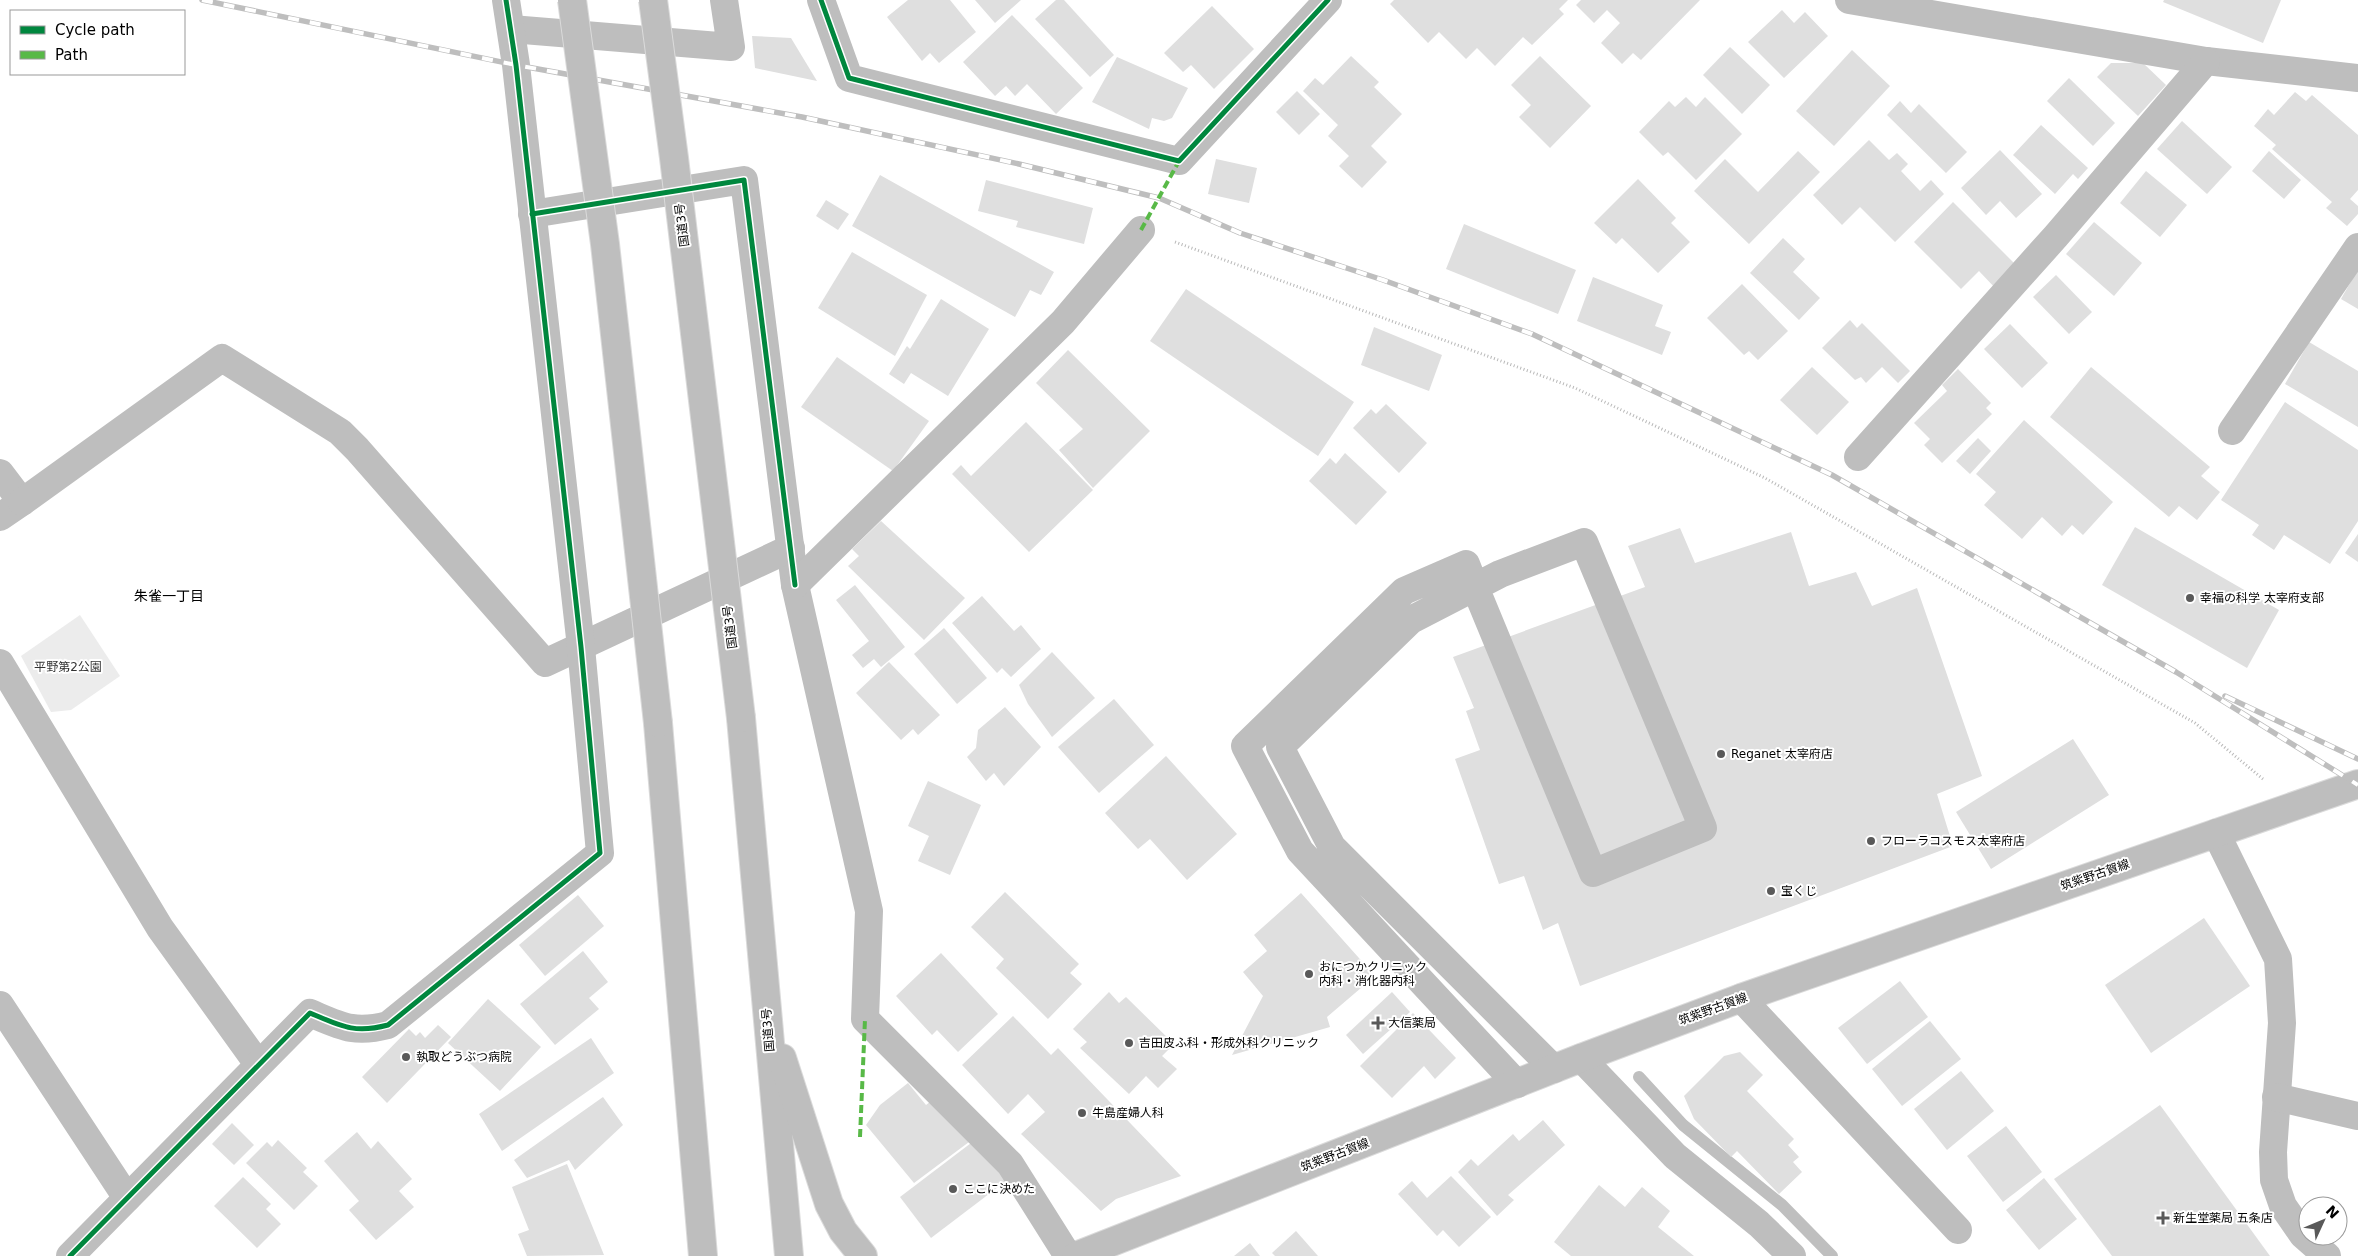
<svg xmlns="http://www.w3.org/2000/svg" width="2358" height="1256" font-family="'DejaVu Sans','Noto Sans JP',sans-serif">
	<rect width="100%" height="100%" fill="#fff"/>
	<polygon fill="#ececec" points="80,615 120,676 71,710 51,712 21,656"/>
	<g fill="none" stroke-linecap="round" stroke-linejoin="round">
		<polyline stroke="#bfbfbf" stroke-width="12" points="1639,1077 1683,1125 1782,1205 1832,1256"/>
	</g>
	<g fill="#dfdfdf">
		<polygon points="908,0 950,0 976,32 939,63 930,53 922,61 887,17"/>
		<polygon points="975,0 1021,0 995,23"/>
		<polygon points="1056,0 1064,0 1114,55 1090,77 1035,19"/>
		<polygon points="1394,0 1568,0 1559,9 1564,14 1532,45 1523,37 1495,66 1477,48 1466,59 1439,32 1428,43 1390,4"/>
		<polygon points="1581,0 1700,0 1641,60 1633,53 1622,64 1601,43 1620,23 1607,10 1594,23 1576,5"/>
		<polygon points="2164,0 2281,0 2263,43 2163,2"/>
		<polygon points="1212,6 1254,49 1214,89 1191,65 1183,72 1164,53"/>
		<polygon points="1782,10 1794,23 1805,12 1828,36 1784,78 1748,42"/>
		<polygon points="1012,15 1083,88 1056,114 1027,84 1015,96 1006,86 995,96 963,62"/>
		<polygon points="752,36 791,38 817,81 755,68"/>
		<polygon points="1730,47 1770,85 1742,114 1703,75"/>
		<polygon points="1852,50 1890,86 1834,146 1796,111"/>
		<polygon points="1351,56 1379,82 1374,87 1402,114 1371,146 1387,162 1362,188 1339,166 1349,156 1328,136 1338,125 1303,91 1315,78 1323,85"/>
		<polygon points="1540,56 1591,106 1550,148 1519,117 1531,105 1511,85"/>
		<polygon points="1117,57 1188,88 1172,118 1164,121 1152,118 1149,129 1092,102"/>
		<polygon points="2111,63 2143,63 2166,85 2138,116 2097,77"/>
		<polygon points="2069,78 2115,123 2093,146 2047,101"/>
		<polygon points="1297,91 1320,114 1299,135 1276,112"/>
		<polygon points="2295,92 2306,101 2312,95 2358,135 2358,190 2350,199 2358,206 2358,214 2347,226 2326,208 2332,202 2272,149 2276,145 2254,126 2268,109 2274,115"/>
		<polygon points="1686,97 1696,107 1705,97 1742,134 1696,180 1668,152 1663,156 1639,132 1669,101 1675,107"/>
		<polygon points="1900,101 1911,113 1919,104 1967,152 1946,173 1887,115"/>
		<polygon points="2182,121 2232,167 2207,194 2157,149"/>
		<polygon points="2041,125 2088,168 2078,179 2073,174 2055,194 2013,155"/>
		<polygon points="1869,140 1889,160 1897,153 1908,164 1901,171 1920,191 1931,180 1944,194 1895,242 1860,207 1842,225 1813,195"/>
		<polygon points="2000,150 2042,194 2016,218 2000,201 1986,215 1961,188"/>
		<polygon points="1798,151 1820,172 1749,244 1694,191 1725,159 1758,192"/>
		<polygon points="2269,151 2301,180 2284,199 2252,171"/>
		<polygon points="1216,159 1257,168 1249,203 1208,194"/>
		<polygon points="2146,171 2187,205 2160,237 2120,203"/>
		<polygon points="880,175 1054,272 1041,295 1030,290 1015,317 852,226"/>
		<polygon points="1638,179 1676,218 1671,223 1690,242 1658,273 1622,238 1616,244 1594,223"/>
		<polygon points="986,180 1093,208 1084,244 1016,227 1018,221 978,211"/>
		<polygon points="826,200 849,214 838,230 816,216"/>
		<polygon points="1953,202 2019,268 1997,290 1979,271 1961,289 1914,242"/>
		<polygon points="2094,222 2142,263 2114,296 2066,254"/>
		<polygon points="1464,224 1576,270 1558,314 1446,269"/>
		<polygon points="1783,238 1805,259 1793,272 1820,298 1799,320 1750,273"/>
		<polygon points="852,252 927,295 895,356 818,308"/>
		<polygon points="2358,269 2358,309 2341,299"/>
		<polygon points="2056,275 2092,312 2069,334 2033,297"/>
		<polygon points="1593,277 1663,305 1655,326 1671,332 1662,355 1577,321"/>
		<polygon points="1742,284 1788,331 1758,360 1749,351 1744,355 1707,318"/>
		<polygon points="1186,289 1354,402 1318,456 1150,341"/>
		<polygon points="941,299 989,329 948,396 911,373 904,384 889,374 907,346 910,349"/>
		<polygon points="1850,320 1857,328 1862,323 1910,371 1898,383 1882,367 1866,383 1861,377 1855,380 1822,348"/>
		<polygon points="2010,324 2048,363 2022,388 1984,349"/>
		<polygon points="1374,327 1442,355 1429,391 1361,365"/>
		<polygon points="2309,342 2358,371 2358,427 2285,384"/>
		<polygon points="1068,350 1150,431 1093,488 1059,450 1083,429 1036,383"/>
		<polygon points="837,357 929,421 893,471 801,407"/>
		<polygon points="1812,367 1849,402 1817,435 1780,400"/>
		<polygon points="2091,367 2210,467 2201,476 2220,492 2197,520 2179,506 2169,517 2050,417"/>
		<polygon points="1958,369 1991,403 1986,408 1992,414 1942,463 1924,445 1930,439 1914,423 1947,391 1942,385"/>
		<polygon points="2285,402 2358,450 2358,521 2330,564 2284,535 2274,550 2252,535 2259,525 2221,500"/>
		<polygon points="1386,404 1427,443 1399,473 1353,428 1371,409 1376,414"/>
		<polygon points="2024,420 2113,502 2083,535 2072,525 2062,536 2042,517 2022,539 1984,505 1996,492 1976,474"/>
		<polygon points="1026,422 1093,490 1029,552 952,474 961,465 971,476"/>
		<polygon points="1978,438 1991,451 1970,474 1956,461"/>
		<polygon points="1345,453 1387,492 1356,525 1309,481 1330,458 1336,464"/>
		<polygon points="881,521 965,598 924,640 848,566 859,556 852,549"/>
		<polygon points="2135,527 2279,610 2247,668 2102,585"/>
		<polygon points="1680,528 1695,563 1791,532 1809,586 1856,572 1872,606 1917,588 1982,776 1937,794 1953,846 1580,986 1558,923 1543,930 1524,876 1499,884 1455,759 1480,750 1466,711 1474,708 1453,657 1645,587 1628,546"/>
		<polygon points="2358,534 2358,562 2345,553"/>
		<polygon points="855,585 905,647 881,667 874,659 863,668 852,655 869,641 836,600"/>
		<polygon points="982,596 1014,631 1021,625 1041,649 1011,677 1002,668 997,673 952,623"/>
		<polygon points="944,628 987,678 957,704 914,654"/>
		<polygon points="1052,652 1095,698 1052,737 1028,704 1019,685"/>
		<polygon points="889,662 940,715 918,735 913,729 901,740 856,693"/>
		<polygon points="1114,699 1154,745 1099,793 1058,747"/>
		<polygon points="1005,707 1041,747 1004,786 994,773 986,781 967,757 976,748 978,730"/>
		<polygon points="2073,739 2109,795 1991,869 1956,812"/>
		<polygon points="1166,756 1237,834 1187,880 1150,839 1138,849 1105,813"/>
		<polygon points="928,781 981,805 950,875 918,861 929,836 908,826"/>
		<polygon points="1005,892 1079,964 1070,973 1082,984 1048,1019 996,968 1004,959 971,927"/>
		<polygon points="1301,893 1375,976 1327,1017 1330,1027 1232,1055 1263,996 1243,972 1267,951 1254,935"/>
		<polygon points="578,895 604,926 545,976 519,945"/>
		<polygon points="2204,918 2250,986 2151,1053 2105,985"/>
		<polygon points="583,951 608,982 589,998 599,1009 555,1045 520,1004"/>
		<polygon points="941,953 998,1014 958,1052 937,1030 932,1035 896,996"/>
		<polygon points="1900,981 1928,1017 1867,1064 1838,1028"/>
		<polygon points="1109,992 1119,1003 1126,997 1174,1044 1162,1056 1177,1069 1158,1088 1146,1076 1129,1094 1080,1048 1087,1042 1073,1029"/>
		<polygon points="1392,992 1410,1012 1363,1054 1346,1035"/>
		<polygon points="488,999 541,1047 500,1091 448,1043"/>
		<polygon points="1413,1013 1456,1058 1435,1079 1424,1066 1392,1098 1360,1066"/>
		<polygon points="1013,1016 1051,1055 1058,1048 1181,1176 1116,1199 1101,1211 1021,1134 1045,1112 1028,1094 1008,1114 962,1065"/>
		<polygon points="1930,1021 1961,1059 1902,1106 1872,1069"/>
		<polygon points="438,1025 451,1037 387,1103 362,1077 409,1029 416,1036 420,1032 425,1038"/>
		<polygon points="591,1038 614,1073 502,1151 479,1114"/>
		<polygon points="1740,1052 1763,1075 1747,1091 1794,1139 1788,1145 1799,1157 1793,1162 1802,1172 1779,1194 1737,1151 1731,1157 1694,1119 1684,1096 1724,1056"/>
		<polygon points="1961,1071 1994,1111 1947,1150 1914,1109"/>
		<polygon points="908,1083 926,1105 935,1098 969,1142 914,1183 866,1125 880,1105"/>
		<polygon points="603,1097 623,1125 575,1170 569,1160 527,1178 514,1160"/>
		<polygon points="2160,1105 2270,1256 2112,1256 2054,1179"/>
		<polygon points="1543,1120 1565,1145 1508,1195 1514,1200 1497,1216 1458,1172 1471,1159 1478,1166 1513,1134 1519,1141"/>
		<polygon points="232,1123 254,1145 234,1165 212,1144"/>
		<polygon points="2006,1126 2042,1172 2003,1202 1967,1156"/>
		<polygon points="357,1132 371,1149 378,1141 412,1179 399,1191 414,1207 376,1240 349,1210 359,1201 324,1161"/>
		<polygon points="278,1140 307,1168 303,1172 318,1186 294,1210 246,1163 267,1142 272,1147"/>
		<polygon points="975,1140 1006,1181 931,1238 900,1197"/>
		<polygon points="567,1164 604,1255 527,1256 518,1234 529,1230 512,1187"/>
		<polygon points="1451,1176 1491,1217 1459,1247 1443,1230 1437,1236 1398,1194 1412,1181 1427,1198"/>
		<polygon points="243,1177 271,1204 266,1209 281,1224 257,1248 214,1206"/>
		<polygon points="2044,1178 2077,1219 2039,1250 2006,1210"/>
		<polygon points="1599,1185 1625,1207 1642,1187 1670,1211 1658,1227 1694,1256 1571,1256 1554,1242"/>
		<polygon points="1296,1231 1318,1256 1275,1256 1272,1253"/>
		<polygon points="1250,1243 1260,1256 1234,1256"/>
	</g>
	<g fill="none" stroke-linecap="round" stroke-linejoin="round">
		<g stroke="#dbdbdb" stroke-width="30">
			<polyline id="major" points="1076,1256 1581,1058 1741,998 2358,784"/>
		</g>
		<g stroke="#dbdbdb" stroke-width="30">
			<g id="highway">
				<polyline points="741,718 789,1256"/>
				<polyline points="658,723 703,1256"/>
				<polyline points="782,1058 829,1204 843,1231 863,1256"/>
			</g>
		</g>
		<polyline stroke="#b9b9b9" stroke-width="3" stroke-dasharray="1 2.5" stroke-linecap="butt" points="1175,242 1575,388 1765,478 2195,723 2263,779"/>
		<g stroke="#bebebe" stroke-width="28">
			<polyline points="821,0 849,78 1179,161 1328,0"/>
			<polyline points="1849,0 2206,61 2358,78"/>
			<polyline points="511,29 731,47 724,0"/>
			<polyline points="532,214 744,180 795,585 869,911 865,1019 1010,1164 1068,1256"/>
			<polyline points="2232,431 2358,247"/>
			<polyline points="1858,457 2056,236 2206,61"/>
			<polyline points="0,473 22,502 0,517"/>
			<polyline points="22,502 222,358 340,432 357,449 545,663 791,548"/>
			<polyline points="795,585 1063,322 1141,230"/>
			<polyline points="0,663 160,928 258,1064"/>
			<polyline points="2216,833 2278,959 2282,1023 2273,1152 2274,1180 2283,1206 2303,1235 2327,1256"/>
			<polyline points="1741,998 1958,1230"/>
			<polyline points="0,1005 127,1198"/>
			<polyline points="1581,1058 1675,1156 1759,1224 1792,1256"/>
			<polyline points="1517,1084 1300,851 1245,746 1404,591 1466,564 1475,587 1593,873 1703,828 1584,542 1500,574 1411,620 1280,747 1332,847 1554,1069"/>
			<polyline points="2276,1097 2358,1116"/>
			<path d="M 70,1256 L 310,1013 C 341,1026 354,1034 388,1025 L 600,853 L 581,647 L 516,65 L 506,0"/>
		</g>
		<use href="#major" stroke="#bebebe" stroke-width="28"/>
		<use href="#highway" stroke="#bebebe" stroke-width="28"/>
		<g stroke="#bebebe" stroke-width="5.5">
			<g id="rail">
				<polyline points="202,0 516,65 802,117 1019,164 1159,198 1240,233 1383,280 1532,334 1832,475 2176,672 2358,785"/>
				<polyline points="2225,696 2358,759"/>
			</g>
		</g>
		<use href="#rail" stroke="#fff" stroke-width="4" stroke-dasharray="11" stroke-linecap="butt"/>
		<g stroke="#dbdbdb" stroke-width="30" stroke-linecap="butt">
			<g id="highway-bridge">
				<polyline points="572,0 605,244 658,723"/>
				<polyline points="653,0 674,158 741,718"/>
			</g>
		</g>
		<use href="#highway-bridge" stroke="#bebebe" stroke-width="28"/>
		<g stroke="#58b947" stroke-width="4" stroke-dasharray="8 4" stroke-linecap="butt">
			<polyline points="1141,230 1179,161"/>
			<polyline points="860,1137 865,1019"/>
		</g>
		<g stroke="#fff" stroke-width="8">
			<g id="cycleway">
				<polyline points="821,0 849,78 1179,161 1328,0"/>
				<polyline points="532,214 744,180 795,585"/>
				<path d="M 70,1256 L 310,1013 C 341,1026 354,1034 388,1025 L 600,853 L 581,647 L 516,65 L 506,0"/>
			</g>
		</g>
		<use href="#cycleway" stroke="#00873e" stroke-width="5"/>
	</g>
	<g fill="#595959" stroke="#fff" stroke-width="2">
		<circle cx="2190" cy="598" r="5"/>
		<circle cx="1721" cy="754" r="5"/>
		<circle cx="1871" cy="841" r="5"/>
		<circle cx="1771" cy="891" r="5"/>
		<circle cx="1309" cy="974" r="5"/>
		<path d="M1375.5 1015.5h5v5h5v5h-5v5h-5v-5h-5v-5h5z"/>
		<circle cx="1129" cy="1043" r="5"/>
		<circle cx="406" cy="1057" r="5"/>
		<circle cx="1082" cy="1113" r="5"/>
		<circle cx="953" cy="1189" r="5"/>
		<path d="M2160.5 1210.5h5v5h5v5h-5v5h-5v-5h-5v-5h5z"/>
	</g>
	<g text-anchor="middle" stroke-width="4" stroke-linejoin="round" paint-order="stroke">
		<g font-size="12" fill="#000" stroke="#fff">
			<text transform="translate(682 225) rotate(-97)" y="4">国道3号</text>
			<text transform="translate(730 627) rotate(-97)" y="4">国道3号</text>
			<text transform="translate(2095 875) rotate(-19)" y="4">筑紫野古賀線</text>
			<text transform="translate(1713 1009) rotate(-20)" y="4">筑紫野古賀線</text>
			<text transform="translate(768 1030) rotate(-95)" y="4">国道3号</text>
			<text transform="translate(1335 1155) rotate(-21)" y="4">筑紫野古賀線</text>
		</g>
		<g font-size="12" fill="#000" stroke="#fff" text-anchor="start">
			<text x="2200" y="602">幸福の科学 太宰府支部</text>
			<text x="1731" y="758">Reganet 太宰府店</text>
			<text x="1881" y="845">フローラコスモス太宰府店</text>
			<text x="1781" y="895">宝くじ</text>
			<text x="1319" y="971">おにつかクリニック<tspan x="1319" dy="14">内科・消化器内科</tspan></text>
			<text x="1388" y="1027">大信薬局</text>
			<text x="1139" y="1047">吉田皮ふ科・形成外科クリニック</text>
			<text x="416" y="1061">執取どうぶつ病院</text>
			<text x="1092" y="1117">牛島産婦人科</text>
			<text x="963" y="1193">ここに決めた</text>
			<text x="2173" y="1222">新生堂薬局 五条店</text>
		</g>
		<g font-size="12" fill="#333" stroke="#fff">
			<text x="68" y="671">平野第2公園</text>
		</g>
		<g font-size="14" fill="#000" stroke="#fff">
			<text x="169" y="601">朱雀一丁目</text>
		</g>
	</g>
	<rect x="10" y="10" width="175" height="65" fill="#ffffff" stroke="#999999"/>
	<rect x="20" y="26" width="25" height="8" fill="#00873e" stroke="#999999"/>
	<text x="55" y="35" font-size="15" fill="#000000">Cycle path</text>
	<rect x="20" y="51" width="25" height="8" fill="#58b947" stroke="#999999"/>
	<text x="55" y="60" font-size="15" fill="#000000">Path</text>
	<g transform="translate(2323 1221) rotate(46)"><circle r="24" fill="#ffffff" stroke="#999999"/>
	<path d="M0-4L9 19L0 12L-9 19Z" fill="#595959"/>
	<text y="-8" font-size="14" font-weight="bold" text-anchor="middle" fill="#000000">N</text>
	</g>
</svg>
